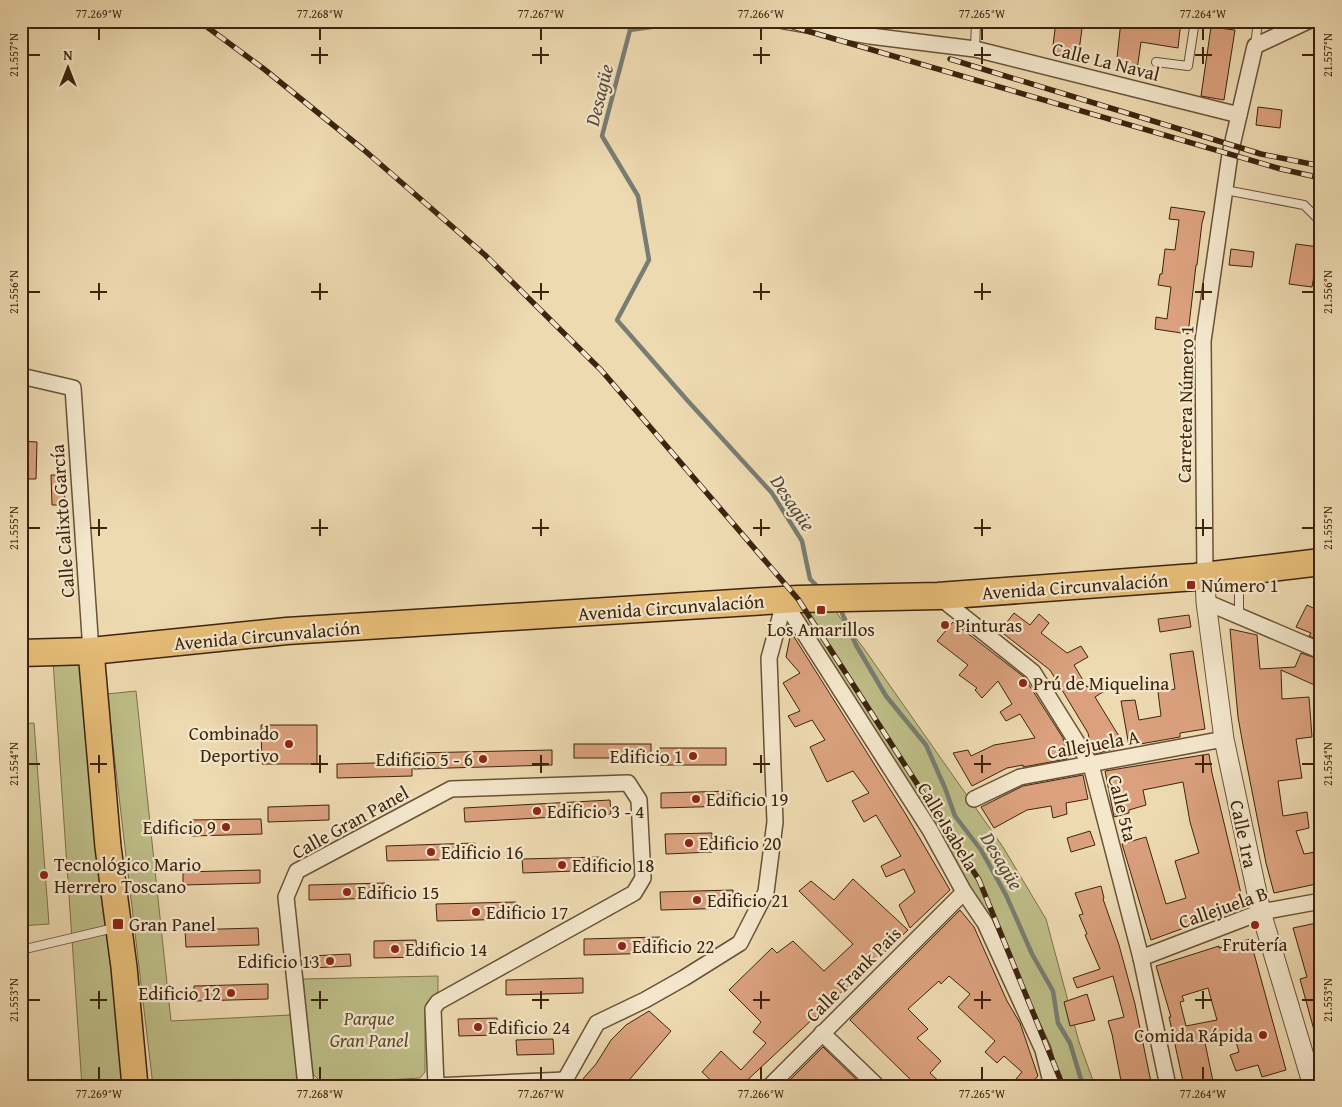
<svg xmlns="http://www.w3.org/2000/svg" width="1342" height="1107" font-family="'Gentium Book Plus',serif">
	<rect width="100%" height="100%" fill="#eedab1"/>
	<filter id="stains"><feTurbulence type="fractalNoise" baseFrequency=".004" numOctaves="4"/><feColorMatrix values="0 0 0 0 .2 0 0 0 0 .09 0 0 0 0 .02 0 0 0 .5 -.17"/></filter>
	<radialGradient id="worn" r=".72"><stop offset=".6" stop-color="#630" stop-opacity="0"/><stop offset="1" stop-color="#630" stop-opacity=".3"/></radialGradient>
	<g fill="#bebe88" stroke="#7e714a">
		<polygon points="792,607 833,608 865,650 1003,847 1046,919 1079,1042 1095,1086 1058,1086 1023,996"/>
		<polygon points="80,659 123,1086 82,1086 53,661"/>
		<polygon points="136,691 171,1021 291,1015 298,1085 153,1086 107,694"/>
		<polygon points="34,723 49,924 21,926 21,724"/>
		<polygon points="438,976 438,991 425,1007 425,1072 420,1078 323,1084 313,1074 303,979"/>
	</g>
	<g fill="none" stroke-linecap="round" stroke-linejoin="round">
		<g stroke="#787d73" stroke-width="4.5">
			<polyline points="693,21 630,30 602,136 638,196 649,260 617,320 687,400 772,493 802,541 810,579 820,589"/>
			<polyline points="839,606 856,645 886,696 926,745 945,788 955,816 981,850 1006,895 1032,954 1053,991 1058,1023 1070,1043 1083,1086"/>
		</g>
	</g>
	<g fill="#dba17e" stroke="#3d240d" fill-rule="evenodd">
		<polygon points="1056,21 1083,21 1078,58 1052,54"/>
		<polygon points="1121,21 1181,21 1178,48 1141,42 1137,70 1116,67"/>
		<polygon points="1211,27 1235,30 1224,100 1201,96"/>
		<polygon points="1258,107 1282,110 1280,128 1256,125"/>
		<polygon points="1171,207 1205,212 1202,223 1197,265 1196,265 1188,334 1155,329 1156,317 1167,319 1171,287 1158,285 1160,274 1162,274 1165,249 1175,250 1179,220 1169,219"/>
		<polygon points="1296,244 1319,247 1312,287 1289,284"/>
		<polygon points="1231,249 1254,252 1252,267 1229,265"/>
		<polygon points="21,441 37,442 36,479 21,479"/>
		<polygon points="51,475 64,475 65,505 52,505"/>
		<polygon points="1307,605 1321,612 1321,641 1309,636 1311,633 1296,627"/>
		<polygon points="1014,613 1030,625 1039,614 1049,623 1041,633 1067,653 1081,646 1088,657 1074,665 1087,687 1107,676 1111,687 1095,697 1125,746 1095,754 1091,747 1088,733 1050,670 1000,631"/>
		<polygon points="1189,615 1191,627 1160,632 1158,619"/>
		<polygon points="953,622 1024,677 1063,738 1067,759 1023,767 1023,765 1007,768 972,786 953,753 968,750 971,756 994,745 1035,738 1020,714 1006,721 1000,712 1012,704 998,681 982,698 975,690 977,688 959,675 968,665 937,641"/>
		<polygon points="1230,629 1257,635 1260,669 1295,667 1301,653 1321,660 1321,688 1281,670 1282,699 1309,697 1312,737 1296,739 1302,778 1278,781 1283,816 1307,812 1309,828 1296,831 1304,854 1321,851 1321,883 1274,893 1266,863 1243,745 1238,717"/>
		<polygon points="791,632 905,813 950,890 910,928 899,905 915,892 904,869 886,877 881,866 901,856 876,815 864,822 852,801 869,793 853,771 827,782 810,747 825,740 812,720 795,727 788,716 800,711 783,683 800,673 786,657"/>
		<polygon points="1193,651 1205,729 1180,733 1180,737 1129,746 1121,701 1135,700 1139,720 1161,716 1158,692 1175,689 1170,654"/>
		<polygon points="261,725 317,725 317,764 262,764"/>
		<rect x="574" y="744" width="77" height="14"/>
		<rect x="660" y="748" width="66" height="17"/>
		<polygon points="552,750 552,765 414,769 414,753"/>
		<polygon points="1209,754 1212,773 1244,906 1219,913 1220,915 1151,940 1122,844 1146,837 1166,904 1186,898 1175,861 1199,853 1190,822 1183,782 1143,790 1146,805 1129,810 1129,813 1114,817 1105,771"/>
		<polygon points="412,762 412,776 337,778 337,764"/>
		<polygon points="1083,775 1088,799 1066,803 1067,814 1053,818 1051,806 1027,810 994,828 981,807 1023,786"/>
		<polygon points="731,791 731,806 661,808 661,793"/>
		<polygon points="610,800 611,814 465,822 464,808"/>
		<polygon points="329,805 329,820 268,822 268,807"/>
		<polygon points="261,819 262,834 192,836 191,820"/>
		<polygon points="1090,831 1095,845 1071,852 1067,838"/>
		<polygon points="712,833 712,852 666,854 665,834"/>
		<polygon points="475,843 475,859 387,861 386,846"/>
		<polygon points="601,857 601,870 523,873 522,859"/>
		<polygon points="260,870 260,883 183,885 183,872"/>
		<polygon points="853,879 908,930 741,1086 717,1086 702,1072 721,1051 741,1070 766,1043 753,1032 761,1022 729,990 772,948 777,953 793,941 824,971 853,944 799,891 811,881 834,900"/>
		<polygon points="385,883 385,898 309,900 309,885"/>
		<polygon points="1101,886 1104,898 1103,899 1119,945 1135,1004 1151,1082 1133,1086 1122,1086 1112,1034 1108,1021 1124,1017 1113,976 1077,988 1073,978 1100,969 1085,935 1087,934 1079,915 1083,914 1075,893"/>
		<polygon points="733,890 734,908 661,910 660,892"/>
		<polygon points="516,902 516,919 437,921 436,904"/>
		<polygon points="960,910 974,927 1007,1001 1020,1023 1038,1076 1029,1086 1010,1086 1022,1072 1004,1056 997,1063 985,1052 995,1041 958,1007 970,994 949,976 941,984 939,981 908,1009 928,1029 917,1038 941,1061 930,1073 944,1086 917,1086 850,1020"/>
		<polygon points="1321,922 1321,956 1317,957 1321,972 1321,1040 1317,1041 1300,979 1307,977 1293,928"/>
		<polygon points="258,928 259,945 186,947 185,930"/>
		<polygon points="660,937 661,953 584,955 584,939"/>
		<path d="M 1250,939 L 1286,1070 L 1262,1077 L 1258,1065 L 1236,1071 L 1230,1055 L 1239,1052 L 1233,1032 L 1204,1038 L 1214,1086 L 1184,1086 L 1169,1017 L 1171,1017 L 1156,966 L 1219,946 L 1219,948 ZM 1208,988 L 1217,1020 L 1186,1026 L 1180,1002 L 1184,1001 L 1182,996 Z"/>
		<polygon points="416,940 417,957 374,958 374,941"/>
		<polygon points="350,954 351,966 311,968 310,956"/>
		<polygon points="583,978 583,993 506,995 506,980"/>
		<polygon points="268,984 268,999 194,1001 194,986"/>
		<polygon points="1087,994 1095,1020 1070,1026 1064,1002"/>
		<polygon points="649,1011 671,1031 624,1086 588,1086 582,1080 596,1064 611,1040 626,1025"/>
		<polygon points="497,1018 498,1035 459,1036 458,1019"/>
		<polygon points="553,1039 554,1054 517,1055 516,1040"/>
		<polygon points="823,1047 863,1086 784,1086"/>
	</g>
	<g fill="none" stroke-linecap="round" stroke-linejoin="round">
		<g stroke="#695236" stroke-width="10">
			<g id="service">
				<polyline points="1255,46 1258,21"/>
				<polyline points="975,49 976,21"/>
				<polyline points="1156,62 1188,66 1195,21"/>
				<polyline points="1225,190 1304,205 1321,222"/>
				<polyline points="1239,616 1239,576"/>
				<polyline points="21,950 114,928"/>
			</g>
		</g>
		<g stroke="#695236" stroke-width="18">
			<g id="minor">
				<polyline points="784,21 870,36 975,49 1239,115"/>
				<polyline points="21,376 73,388 91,651"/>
				<polyline points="1205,576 1203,341 1230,154 1255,46 1308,21"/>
				<polyline points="938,596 1033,672 1091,765 1141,958 1168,1086"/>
				<polyline points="783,600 930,830 964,892 985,923 1043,1050 1052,1086"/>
				<polyline points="1206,602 1321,651"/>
				<polyline points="974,799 1020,777 1224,739"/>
				<polyline points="1141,958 1261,912 1321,901"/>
				<polyline points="822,1033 877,1086"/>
				<polyline points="565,1080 597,1023 645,1000 684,978 740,943 766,892 775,822 769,658 784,603"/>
				<polyline points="306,1086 286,897 297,871 451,789 628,783 639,800 643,878 634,893 438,1002 433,1009 436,1086"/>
				<polyline points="435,1086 565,1080"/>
				<polyline points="770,1086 964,892"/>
			</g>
		</g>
		<g stroke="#695236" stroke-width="21">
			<polyline id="tertiary" points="1205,576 1206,602 1224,739 1261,912 1313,1086"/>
		</g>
		<g stroke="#3d240d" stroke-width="28">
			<polyline id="primary" points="91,651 108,847 124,967 135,1086"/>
		</g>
		<g stroke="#3d240d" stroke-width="29">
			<polyline id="trunk" points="21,653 91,651 287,631 798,599 938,596 1195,577 1321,562"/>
		</g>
		<use href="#service" stroke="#f4e7cc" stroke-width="8"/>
		<use href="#minor" stroke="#f4e7cc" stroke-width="15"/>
		<use href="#tertiary" stroke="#f4e7cc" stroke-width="19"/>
		<use href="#primary" stroke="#e7bd78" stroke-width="25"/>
		<use href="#trunk" stroke="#e7bd78" stroke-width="26"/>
		<g stroke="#3d240d" stroke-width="5.5">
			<g id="rail">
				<polyline points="199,21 264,69 364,150 485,255 601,370 798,599 979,880 1063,1086"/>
				<polyline points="773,21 1281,169 1321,178"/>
				<polyline points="950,59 1261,154 1321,166"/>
			</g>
		</g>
		<use href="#rail" stroke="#f4e7cc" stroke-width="4" stroke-dasharray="11" stroke-linecap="butt"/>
	</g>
	<path fill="none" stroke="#3d240d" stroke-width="2" d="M 99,28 L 99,40M 320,28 L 320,40M 541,28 L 541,40M 761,28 L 761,40M 982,28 L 982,40M 1203,28 L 1203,40M 320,47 L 320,64M 541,47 L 541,64M 761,47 L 761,64M 982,47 L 982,64M 1203,47 L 1203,64M 28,55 L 40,55M 311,55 L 328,55M 532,55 L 549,55M 753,55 L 770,55M 974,55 L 991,55M 1195,55 L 1212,55M 1302,55 L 1314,55M 99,283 L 99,300M 320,283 L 320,300M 541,283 L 541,300M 761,283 L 761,300M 982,283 L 982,300M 1203,283 L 1203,300M 28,292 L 40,292M 90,292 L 107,292M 311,292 L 328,292M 532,292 L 549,292M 753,292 L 770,292M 974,292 L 991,292M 1195,292 L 1212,292M 1302,292 L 1314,292M 99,519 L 99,536M 320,519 L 320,536M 541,519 L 541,536M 761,519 L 761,536M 982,519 L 982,536M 1203,519 L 1203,536M 28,528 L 40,528M 90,528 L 107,528M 311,528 L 328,528M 532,528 L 549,528M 753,528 L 770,528M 974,528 L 991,528M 1195,528 L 1212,528M 1302,528 L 1314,528M 99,755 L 99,773M 320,755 L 320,773M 541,755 L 541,773M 761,755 L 761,773M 982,755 L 982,773M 1203,755 L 1203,773M 28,764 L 40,764M 90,764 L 107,764M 311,764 L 328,764M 532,764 L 549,764M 753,764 L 770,764M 974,764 L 991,764M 1195,764 L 1212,764M 1302,764 L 1314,764M 99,991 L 99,1009M 320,991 L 320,1009M 541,991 L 541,1009M 761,991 L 761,1009M 982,991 L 982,1009M 1203,991 L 1203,1009M 28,1000 L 40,1000M 90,1000 L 107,1000M 311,1000 L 328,1000M 532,1000 L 549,1000M 753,1000 L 770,1000M 974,1000 L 991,1000M 1195,1000 L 1212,1000M 1302,1000 L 1314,1000M 99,1067 L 99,1080M 320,1067 L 320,1080M 541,1067 L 541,1080M 761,1067 L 761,1080M 982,1067 L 982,1080M 1203,1067 L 1203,1080"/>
	<g fill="#8f2418" stroke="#f4e7cc" stroke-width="2">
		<rect x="1186" y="580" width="10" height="10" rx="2.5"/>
		<rect x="816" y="605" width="10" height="10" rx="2.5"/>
		<circle cx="945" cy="625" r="5"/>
		<circle cx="1023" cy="683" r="5"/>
		<circle cx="289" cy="744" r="5"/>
		<circle cx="693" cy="756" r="5"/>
		<circle cx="483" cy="759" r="5"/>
		<circle cx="696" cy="799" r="5"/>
		<circle cx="537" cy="811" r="5"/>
		<circle cx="226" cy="827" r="5"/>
		<circle cx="689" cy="843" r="5"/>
		<circle cx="431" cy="852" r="5"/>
		<circle cx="562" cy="865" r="5"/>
		<circle cx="44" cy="875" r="5"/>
		<circle cx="347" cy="892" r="5"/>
		<circle cx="697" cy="900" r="5"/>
		<circle cx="476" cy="912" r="5"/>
		<rect x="112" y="918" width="12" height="12" rx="2.5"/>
		<circle cx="1255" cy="925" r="5"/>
		<circle cx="622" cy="946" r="5"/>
		<circle cx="395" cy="949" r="5"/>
		<circle cx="330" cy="961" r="5"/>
		<circle cx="231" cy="993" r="5"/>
		<circle cx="478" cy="1027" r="5"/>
		<circle cx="1263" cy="1035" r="5"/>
	</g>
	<g text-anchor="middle" stroke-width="4.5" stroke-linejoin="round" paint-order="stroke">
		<g font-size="19" fill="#3d240d" stroke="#f4e7cc">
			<text transform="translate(1106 61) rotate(14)" y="7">Calle La Naval</text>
			<text transform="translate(1185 404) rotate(-89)" y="7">Carretera Número 1</text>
			<text transform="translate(62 521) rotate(-94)" y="7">Calle Calixto García</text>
			<text transform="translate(1075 586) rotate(-4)" y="7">Avenida Circunvalación</text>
			<text transform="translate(671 607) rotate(-4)" y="7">Avenida Circunvalación</text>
			<text transform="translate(267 635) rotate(-5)" y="7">Avenida Circunvalación</text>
			<text transform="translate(1093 744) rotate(-10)" y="7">Callejuela A</text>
			<text transform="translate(1123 808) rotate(76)" y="7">Calle 5ta</text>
			<text transform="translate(350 822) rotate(-29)" y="7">Calle Gran Panel</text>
			<text transform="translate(948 826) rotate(59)" y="7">Calle Isabela</text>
			<text transform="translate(1244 834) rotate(78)" y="7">Calle 1ra</text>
			<text transform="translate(1223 907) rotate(-19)" y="7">Callejuela B</text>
			<text transform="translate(853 974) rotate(-45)" y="7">Calle Frank Pais</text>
		</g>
		<g font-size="19" fill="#3d240d" stroke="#f4e7cc" text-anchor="start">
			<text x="1201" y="592">Número 1</text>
			<text x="955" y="632">Pinturas</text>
			<text x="821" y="636" text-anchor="middle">Los Amarillos</text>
			<text x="1033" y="690">Prú de Miquelina</text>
			<text x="279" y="740" text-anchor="end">Combinado<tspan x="279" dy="22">Deportivo</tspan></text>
			<text x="683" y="763" text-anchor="end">Edificio 1</text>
			<text x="473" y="766" text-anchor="end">Edificio 5 - 6</text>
			<text x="706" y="806">Edificio 19</text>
			<text x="547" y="818">Edificio 3 - 4</text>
			<text x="216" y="834" text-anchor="end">Edificio 9</text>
			<text x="699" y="850">Edificio 20</text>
			<text x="441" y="859">Edificio 16</text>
			<text x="54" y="871">Tecnológico Mario<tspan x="54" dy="22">Herrero Toscano</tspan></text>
			<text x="572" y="872">Edificio 18</text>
			<text x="357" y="899">Edificio 15</text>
			<text x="707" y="907">Edificio 21</text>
			<text x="486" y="919">Edificio 17</text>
			<text x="129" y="931">Gran Panel</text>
			<text x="1255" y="951" text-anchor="middle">Frutería</text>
			<text x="632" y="953">Edificio 22</text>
			<text x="405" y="956">Edificio 14</text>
			<text x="320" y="968" text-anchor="end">Edificio 13</text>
			<text x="221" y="1000" text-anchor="end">Edificio 12</text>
			<text x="488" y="1034">Edificio 24</text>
			<text x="1253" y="1042" text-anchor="end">Comida Rápida</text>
		</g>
		<g font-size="19" font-style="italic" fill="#5d4a2c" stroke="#f4e7cc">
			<text x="369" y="1025">Parque<tspan x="369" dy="22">Gran Panel</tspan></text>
		</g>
		<g font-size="20" font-style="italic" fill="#564938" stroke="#f4e7cc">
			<text transform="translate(599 95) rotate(-76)" y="7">Desagüe</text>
			<text transform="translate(793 503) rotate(56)" y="7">Desagüe</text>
			<text transform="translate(1002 861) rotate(59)" y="7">Desagüe</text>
		</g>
	</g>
	<rect width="1342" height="1107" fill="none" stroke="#eedab1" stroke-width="55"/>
	<g transform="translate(68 68)" stroke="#f4e7cc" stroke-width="4" paint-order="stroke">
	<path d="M0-4L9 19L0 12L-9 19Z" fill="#3d240d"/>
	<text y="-8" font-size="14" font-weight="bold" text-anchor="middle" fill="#3d240d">N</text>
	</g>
	<rect x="28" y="28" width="1286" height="1052" fill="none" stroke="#3d240d" stroke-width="2"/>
	<g font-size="12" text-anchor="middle" fill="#3d240d">
		<text x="99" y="18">77.269°W</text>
		<text x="320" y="18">77.268°W</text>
		<text x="541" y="18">77.267°W</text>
		<text x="761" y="18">77.266°W</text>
		<text x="982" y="18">77.265°W</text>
		<text x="1203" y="18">77.264°W</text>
		<text transform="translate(14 55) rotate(-90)" y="4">21.557°N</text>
		<text transform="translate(1328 55) rotate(-90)" y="4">21.557°N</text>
		<text transform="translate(14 292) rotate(-90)" y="4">21.556°N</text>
		<text transform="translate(1328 292) rotate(-90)" y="4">21.556°N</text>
		<text transform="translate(14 528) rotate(-90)" y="4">21.555°N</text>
		<text transform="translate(1328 528) rotate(-90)" y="4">21.555°N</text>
		<text transform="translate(14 764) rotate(-90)" y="4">21.554°N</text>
		<text transform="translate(1328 764) rotate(-90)" y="4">21.554°N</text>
		<text transform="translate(14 1000) rotate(-90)" y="4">21.553°N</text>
		<text transform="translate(1328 1000) rotate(-90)" y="4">21.553°N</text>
		<text x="99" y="1098">77.269°W</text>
		<text x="320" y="1098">77.268°W</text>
		<text x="541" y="1098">77.267°W</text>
		<text x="761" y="1098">77.266°W</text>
		<text x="982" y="1098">77.265°W</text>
		<text x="1203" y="1098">77.264°W</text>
	</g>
	<rect width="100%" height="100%" filter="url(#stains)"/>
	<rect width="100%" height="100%" fill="url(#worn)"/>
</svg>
